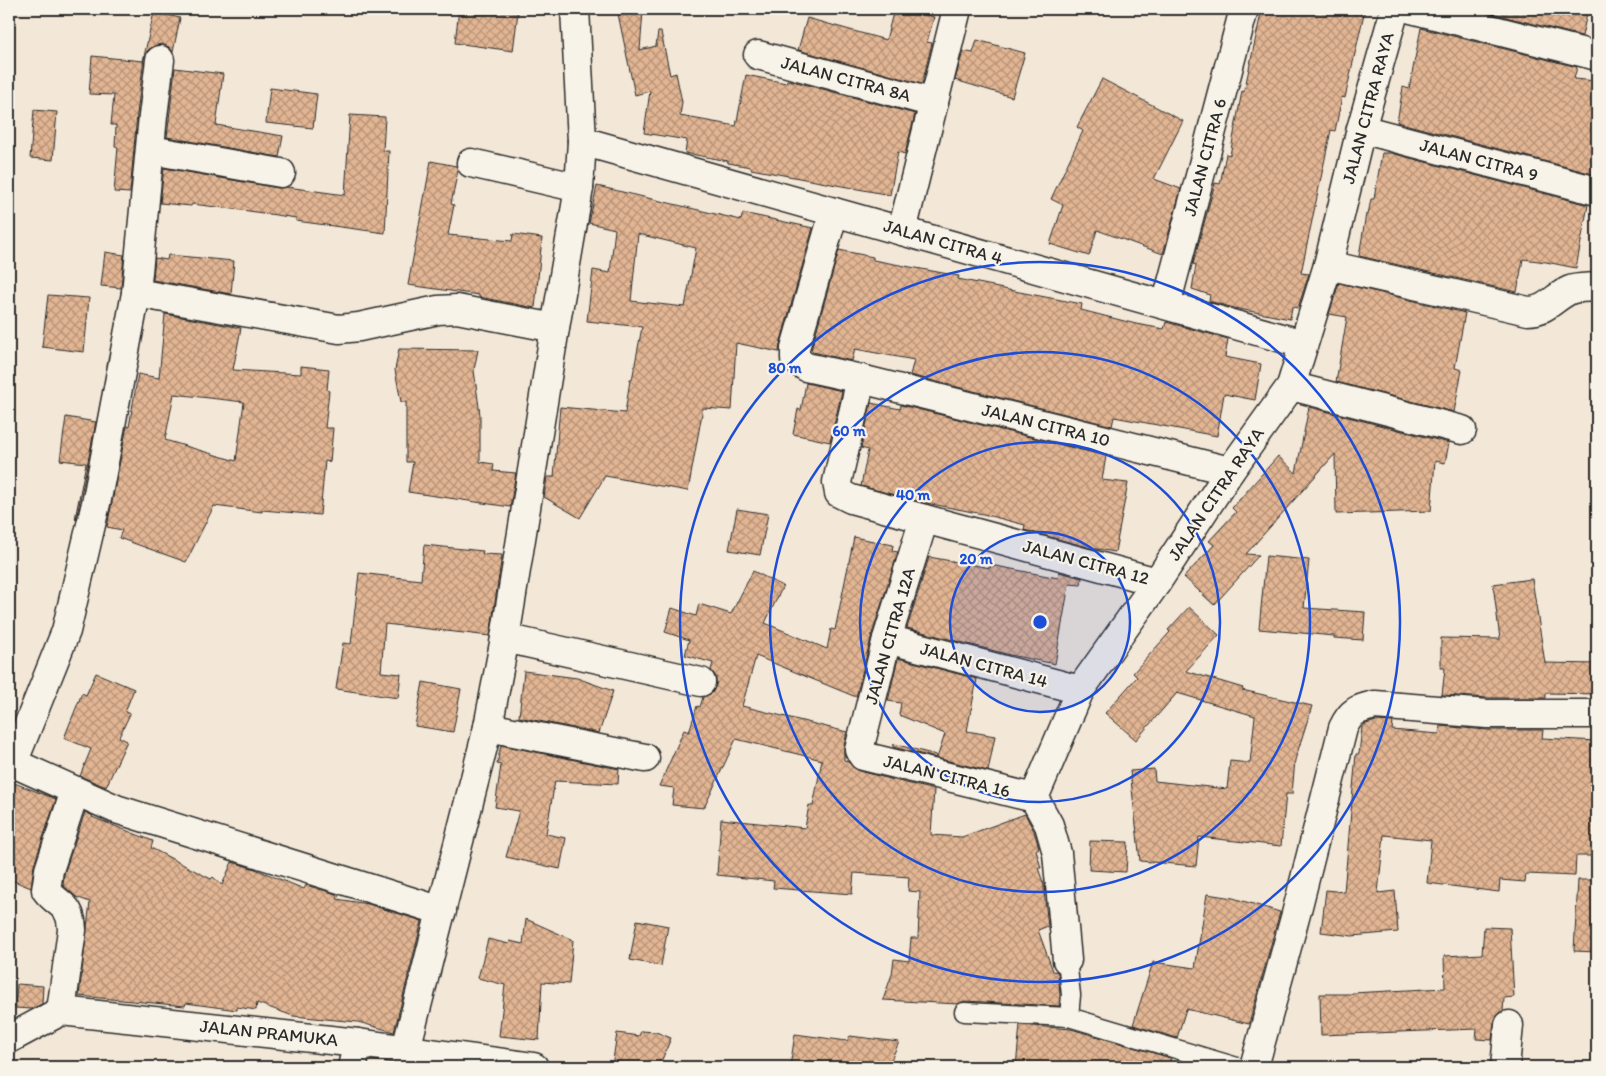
<svg xmlns="http://www.w3.org/2000/svg" width="1606" height="1076" font-family="Itim,sans-serif">
	<defs>
		<pattern id="building-cross-hatch" width="8" height="8" patternUnits="userSpaceOnUse" patternTransform="scale(1.25)"><rect width="8" height="8" fill="#e2b593"/><path d="M0 0l8 8M0 8l8-8" fill="none" stroke="#b79378"/></pattern>
	</defs>
	<rect width="100%" height="100%" fill="#f3e7d7"/>
	<filter id="ink" filterUnits="userSpaceOnUse"><feTurbulence type="fractalNoise" baseFrequency=".02" numOctaves="2"/><feDisplacementMap in="SourceGraphic" scale="10" xChannelSelector="R" yChannelSelector="G"/><feConvolveMatrix kernelMatrix="1 2 1 2 8 2 1 2 1" color-interpolation-filters="sRGB"/></filter>
	<g filter="url(#ink)">
		<g fill="url(#building-cross-hatch)" stroke="#2b2b2b" fill-rule="evenodd">
			<polygon points="459,9 497,9 518,12 513,51 455,43"/>
			<polygon points="617,9 643,11 640,50 656,46 658,32 661,32 670,75 676,73 682,102 680,116 736,126 746,75 786,83 787,80 789,80 915,114 905,154 898,152 890,195 751,169 751,167 728,163 728,161 685,153 687,140 644,133 650,91 635,95"/>
			<polygon points="894,9 902,9 934,17 927,42 932,43 922,84 798,50 807,18 886,40"/>
			<polygon points="1262,9 1365,9 1345,98 1342,97 1335,131 1331,130 1301,273 1309,274 1298,308 1292,307 1290,319 1234,308 1209,301 1210,295 1192,289 1196,265 1193,264 1215,183 1220,184 1226,154 1230,155 1242,91 1244,92"/>
			<polygon points="1474,9 1588,9 1582,36"/>
			<polygon points="154,12 180,18 173,52 169,47 161,44 154,46 147,51 144,58 137,114 130,193 114,192 118,147 115,147 116,125 111,125 114,95 89,94 92,56 143,61"/>
			<polygon points="1421,28 1577,67 1574,79 1597,81 1597,173 1594,172 1593,174 1397,122 1403,87 1409,89"/>
			<polygon points="977,40 1025,53 1012,97 955,80 963,51 973,53"/>
			<polygon points="175,68 223,74 216,125 283,136 279,157 167,137"/>
			<polygon points="1102,79 1183,121 1154,179 1181,189 1163,254 1097,230 1089,256 1050,244 1063,205 1051,199 1083,131 1077,127"/>
			<polygon points="270,88 317,94 313,128 266,123"/>
			<polygon points="34,110 57,112 53,160 30,158"/>
			<polygon points="350,115 385,117 383,151 389,151 385,233 296,221 296,218 249,211 192,204 191,206 160,203 164,168 278,188 287,187 345,195"/>
			<polygon points="1382,153 1391,153 1588,205 1576,268 1546,262 1523,259 1517,292 1359,256 1366,214 1368,215 1371,199 1374,199"/>
			<polygon points="431,161 456,166 458,170 451,204 454,205 448,235 512,241 513,234 542,238 535,308 479,297 479,295 408,285"/>
			<path d="M 597,186 L 741,220 L 743,213 L 813,228 L 780,344 L 779,352 L 736,343 L 732,410 L 703,408 L 688,491 L 605,476 L 580,518 L 544,497 L 547,477 L 554,477 L 560,407 L 625,413 L 630,380 L 632,380 L 642,327 L 587,321 L 593,270 L 610,273 L 615,229 L 589,223 ZM 638,234 L 696,248 L 685,307 L 631,301 Z"/>
			<polygon points="839,250 873,257 873,260 959,276 958,279 993,286 993,287 1082,304 1081,310 1136,324 1164,329 1166,322 1228,339 1225,357 1261,364 1255,400 1224,394 1217,436 1114,417 1112,426 910,375 914,360 855,349 852,361 813,352 811,350"/>
			<polygon points="105,252 124,255 121,288 101,286"/>
			<polygon points="168,255 234,261 231,294 153,280 155,258 167,260"/>
			<polygon points="1339,283 1465,313 1455,368 1462,370 1454,412 1336,382 1347,317 1329,314"/>
			<polygon points="48,295 89,298 84,352 42,347"/>
			<path d="M 165,314 L 241,328 L 233,370 L 301,374 L 301,366 L 329,369 L 327,390 L 329,391 L 325,428 L 333,428 L 330,462 L 325,461 L 320,515 L 262,510 L 262,512 L 214,506 L 186,562 L 119,538 L 122,530 L 107,527 L 127,426 L 129,427 L 138,374 L 159,378 ZM 174,394 L 244,402 L 236,461 L 165,440 Z"/>
			<polygon points="399,349 478,350 474,370 480,415 480,462 494,464 493,471 516,473 510,507 408,492 413,462 406,462 406,402 401,402 395,370"/>
			<polygon points="806,383 842,391 830,442 793,434 798,409 801,410"/>
			<polygon points="871,403 900,409 901,405 1106,456 1102,480 1128,483 1115,552 1091,548 1024,530 1025,525 983,514 921,502 861,486 868,450 861,448"/>
			<polygon points="1309,407 1449,443 1445,463 1435,461 1431,511 1336,514 1335,454 1246,554 1259,555 1214,605 1184,577 1214,545 1209,541 1236,512 1232,508 1278,456 1296,473"/>
			<polygon points="66,417 96,422 76,520 75,519 86,463 60,460"/>
			<polygon points="737,509 768,514 760,555 729,550"/>
			<polygon points="854,537 893,545 892,551 898,552 872,634 856,697 756,656 742,706 847,732 844,746 844,760 847,761 859,771 934,790 931,835 962,837 1025,814 1034,831 1039,848 1036,850 1041,868 1038,868 1044,885 1044,891 1048,926 1038,930 1053,971 1058,972 1060,995 1059,1006 964,1001 958,1004 883,1000 892,974 894,959 909,961 911,938 918,938 920,892 908,891 909,877 854,873 852,894 773,888 774,881 717,875 721,819 805,828 809,805 813,806 822,760 736,739 704,808 672,805 674,788 659,786 684,730 689,732 697,706 700,707 703,697 712,693 716,685 716,677 711,670 713,663 685,655 689,640 665,632 672,608 696,616 699,604 731,614 753,571 783,586 765,623 827,649 831,629 835,630"/>
			<polygon points="424,545 483,551 482,554 502,555 490,636 385,624 381,672 401,674 398,698 336,689 343,643 351,644 359,573 421,580"/>
			<polygon points="1266,556 1309,560 1304,608 1365,612 1363,640 1334,638 1334,636 1259,629"/>
			<polygon points="929,557 990,568 991,565 1058,578 1059,572 1082,578 1081,585 1069,584 1055,664 1010,655 907,628"/>
			<polygon points="1532,579 1545,663 1597,664 1597,694 1546,693 1546,698 1488,698 1442,695 1445,668 1441,668 1441,638 1500,639 1493,584"/>
			<polygon points="1189,607 1219,635 1186,671 1243,688 1242,690 1312,706 1295,760 1292,794 1286,794 1281,846 1199,837 1196,866 1140,861 1130,771 1154,769 1155,781 1227,789 1230,761 1250,763 1255,716 1177,693 1136,740 1105,713 1137,677 1133,673 1170,632 1168,630"/>
			<polygon points="898,658 977,679 967,731 995,736 988,771 937,758 945,734 899,715 901,703 888,701"/>
			<polygon points="524,671 577,678 613,691 599,733 519,717"/>
			<polygon points="96,673 134,689 125,712 130,714 119,737 127,741 106,787 80,776 91,749 64,738 82,693 86,695"/>
			<polygon points="423,682 461,689 453,732 415,726"/>
			<polygon points="1376,721 1393,722 1392,730 1439,734 1440,726 1487,730 1543,730 1542,738 1597,741 1597,856 1576,856 1575,876 1526,874 1525,882 1500,880 1499,892 1427,883 1431,840 1384,835 1378,893 1395,891 1398,932 1352,936 1321,932 1326,890 1344,892 1356,754 1359,754 1362,727 1366,724"/>
			<polygon points="894,744 936,755 936,758 893,747"/>
			<polygon points="501,745 619,769 618,784 555,781 546,834 566,838 560,869 506,857 519,811 495,807 501,765 497,764"/>
			<polygon points="9,781 56,799 34,865 31,888 9,879"/>
			<polygon points="85,812 93,816 92,817 153,841 151,848 211,879 213,877 222,885 232,862 255,869 304,889 306,885 339,895 337,899 368,904 422,921 394,1032 358,1022 293,1016 257,1003 256,1010 237,1007 237,1010 186,1003 185,1006 79,996 90,902 76,897 63,885 64,874"/>
			<polygon points="1090,841 1128,842 1126,872 1089,870"/>
			<polygon points="1578,880 1597,880 1597,952 1574,951"/>
			<polygon points="1207,894 1233,898 1280,912 1249,1024 1186,1009 1177,1038 1133,1025 1153,962 1195,968"/>
			<polygon points="526,919 573,940 569,984 542,982 539,1040 499,1036 505,985 478,978 488,939 509,944 510,941 523,944"/>
			<polygon points="637,920 668,926 661,966 630,960"/>
			<polygon points="1484,927 1510,928 1514,997 1504,998 1503,1011 1497,1016 1494,1023 1492,1040 1476,1039 1477,1029 1321,1035 1320,994 1352,994 1352,993 1445,988 1444,956 1482,954"/>
			<polygon points="17,984 43,986 42,1004 31,1009 15,1008"/>
			<polygon points="1020,1025 1071,1029 1171,1058 1168,1067 1016,1067"/>
			<polygon points="641,1031 656,1032 671,1038 659,1067 612,1067 617,1033 639,1036"/>
			<polygon points="795,1034 847,1041 850,1036 899,1042 888,1067 790,1067"/>
		</g>
		<g fill="none" stroke-linecap="round" stroke-linejoin="round">
			<g stroke="#2b2b2b" stroke-width="21">
				<g id="lane">
					<polyline points="1067,960 1071,995 1069,1017 1237,1067"/>
					<polyline points="964,1012 1069,1017"/>
				</g>
			</g>
			<g stroke="#2b2b2b" stroke-width="31">
				<g id="street">
					<polyline points="1411,9 1597,56"/>
					<polyline points="758,55 934,103"/>
					<polyline points="1361,129 1597,191"/>
					<polyline points="582,141 1303,344"/>
					<polyline points="151,150 281,173"/>
					<polyline points="471,163 579,188"/>
					<polyline points="834,212 795,348 795,359 806,367 861,379 1230,471"/>
					<polyline points="902,231 957,9"/>
					<path d="M 1328,265 L 1528,311 C 1547,311 1554,297 1570,290 C 1578,287 1589,288 1597,287"/>
					<polyline points="136,293 339,329 359,327 438,310 457,309 555,328"/>
					<polyline points="1166,305 1244,9"/>
					<polyline points="861,379 837,482 839,493 851,499 1157,582"/>
					<polyline points="1291,386 1462,430"/>
					<polyline points="924,519 887,639 859,750 863,756 1034,798"/>
					<polyline points="505,638 701,682"/>
					<polyline points="887,639 1080,690"/>
					<polyline points="488,727 645,758"/>
					<polyline points="9,761 116,809 442,911"/>
					<polyline points="13,763 66,631 97,499 136,293 153,116 160,60"/>
					<polyline points="1067,960 1057,853 1049,825 1034,798 1080,690 1157,582 1230,471 1291,386 1328,265 1361,129 1395,9"/>
					<path d="M 61,1011 L 72,930 C 71,903 59,907 46,890 L 49,870 L 75,791"/>
					<polyline points="9,1039 61,1011 358,1043 534,1067"/>
					<polyline points="406,1049 488,727 505,638 555,328 579,188 582,141 575,9"/>
					<polyline points="352,1067 358,1043"/>
					<path d="M 1254,1067 L 1296,914 L 1343,728 C 1351,711 1357,709 1375,705 L 1487,714 L 1597,714"/>
					<polyline points="1505,1067 1509,1025"/>
				</g>
			</g>
			<use href="#lane" stroke="#f7f3e8" stroke-width="18"/>
			<use href="#street" stroke="#f7f3e8" stroke-width="28"/>
		</g>
	</g>
	<circle cx="1040" cy="622" r="90" fill="#1d4ed8" fill-opacity=".12"/>
	<g fill="none" stroke="#1d4ed8" stroke-width="2.5">
		<circle cx="1040" cy="622" r="90"/>
		<circle cx="1040" cy="622" r="180"/>
		<circle cx="1040" cy="622" r="270"/>
		<circle cx="1040" cy="622" r="360"/>
	</g>
	<g text-anchor="middle" stroke-width="4.5" stroke-linejoin="round" paint-order="stroke">
		<g font-size="18" fill="#2b2b2b" stroke="#f7f3e8">
			<text transform="translate(846 79) rotate(15)" y="6">JALAN CITRA 8A</text>
			<text transform="translate(1368 108) rotate(-75)" y="6">JALAN CITRA RAYA</text>
			<text transform="translate(1205 157) rotate(-75)" y="6">JALAN CITRA 6</text>
			<text transform="translate(1479 160) rotate(15)" y="6">JALAN CITRA 9</text>
			<text transform="translate(943 242) rotate(16)" y="6">JALAN CITRA 4</text>
			<text transform="translate(1046 425) rotate(14)" y="6">JALAN CITRA 10</text>
			<text transform="translate(1216 494) rotate(-56)" y="6">JALAN CITRA RAYA</text>
			<text transform="translate(1086 562) rotate(15)" y="6">JALAN CITRA 12</text>
			<text transform="translate(890 636) rotate(-74)" y="6">JALAN CITRA 12A</text>
			<text transform="translate(984 665) rotate(15)" y="6">JALAN CITRA 14</text>
			<text transform="translate(947 776) rotate(14)" y="6">JALAN CITRA 16</text>
			<text transform="translate(269 1033) rotate(6)" y="6">JALAN PRAMUKA</text>
		</g>
	</g>
	<circle cx="1040" cy="622" r="8" fill="#1d4ed8" stroke="#f7f3e8" stroke-width="2.5"/>
	<g font-size="15" text-anchor="middle" font-weight="bold" fill="#1d4ed8" stroke="#f7f3e8" stroke-width="4.5" stroke-linejoin="round" paint-order="stroke">
		<text x="785" y="373">80 m</text>
		<text x="849" y="436">60 m</text>
		<text x="913" y="500">40 m</text>
		<text x="976" y="564">20 m</text>
	</g>
	<rect width="1606" height="1076" fill="none" stroke="#f7f3e8" stroke-width="30"/>
	<rect x="15" y="15" width="1576" height="1046" fill="none" stroke="#2b2b2b" stroke-width="2" filter="url(#ink)"/>
</svg>
